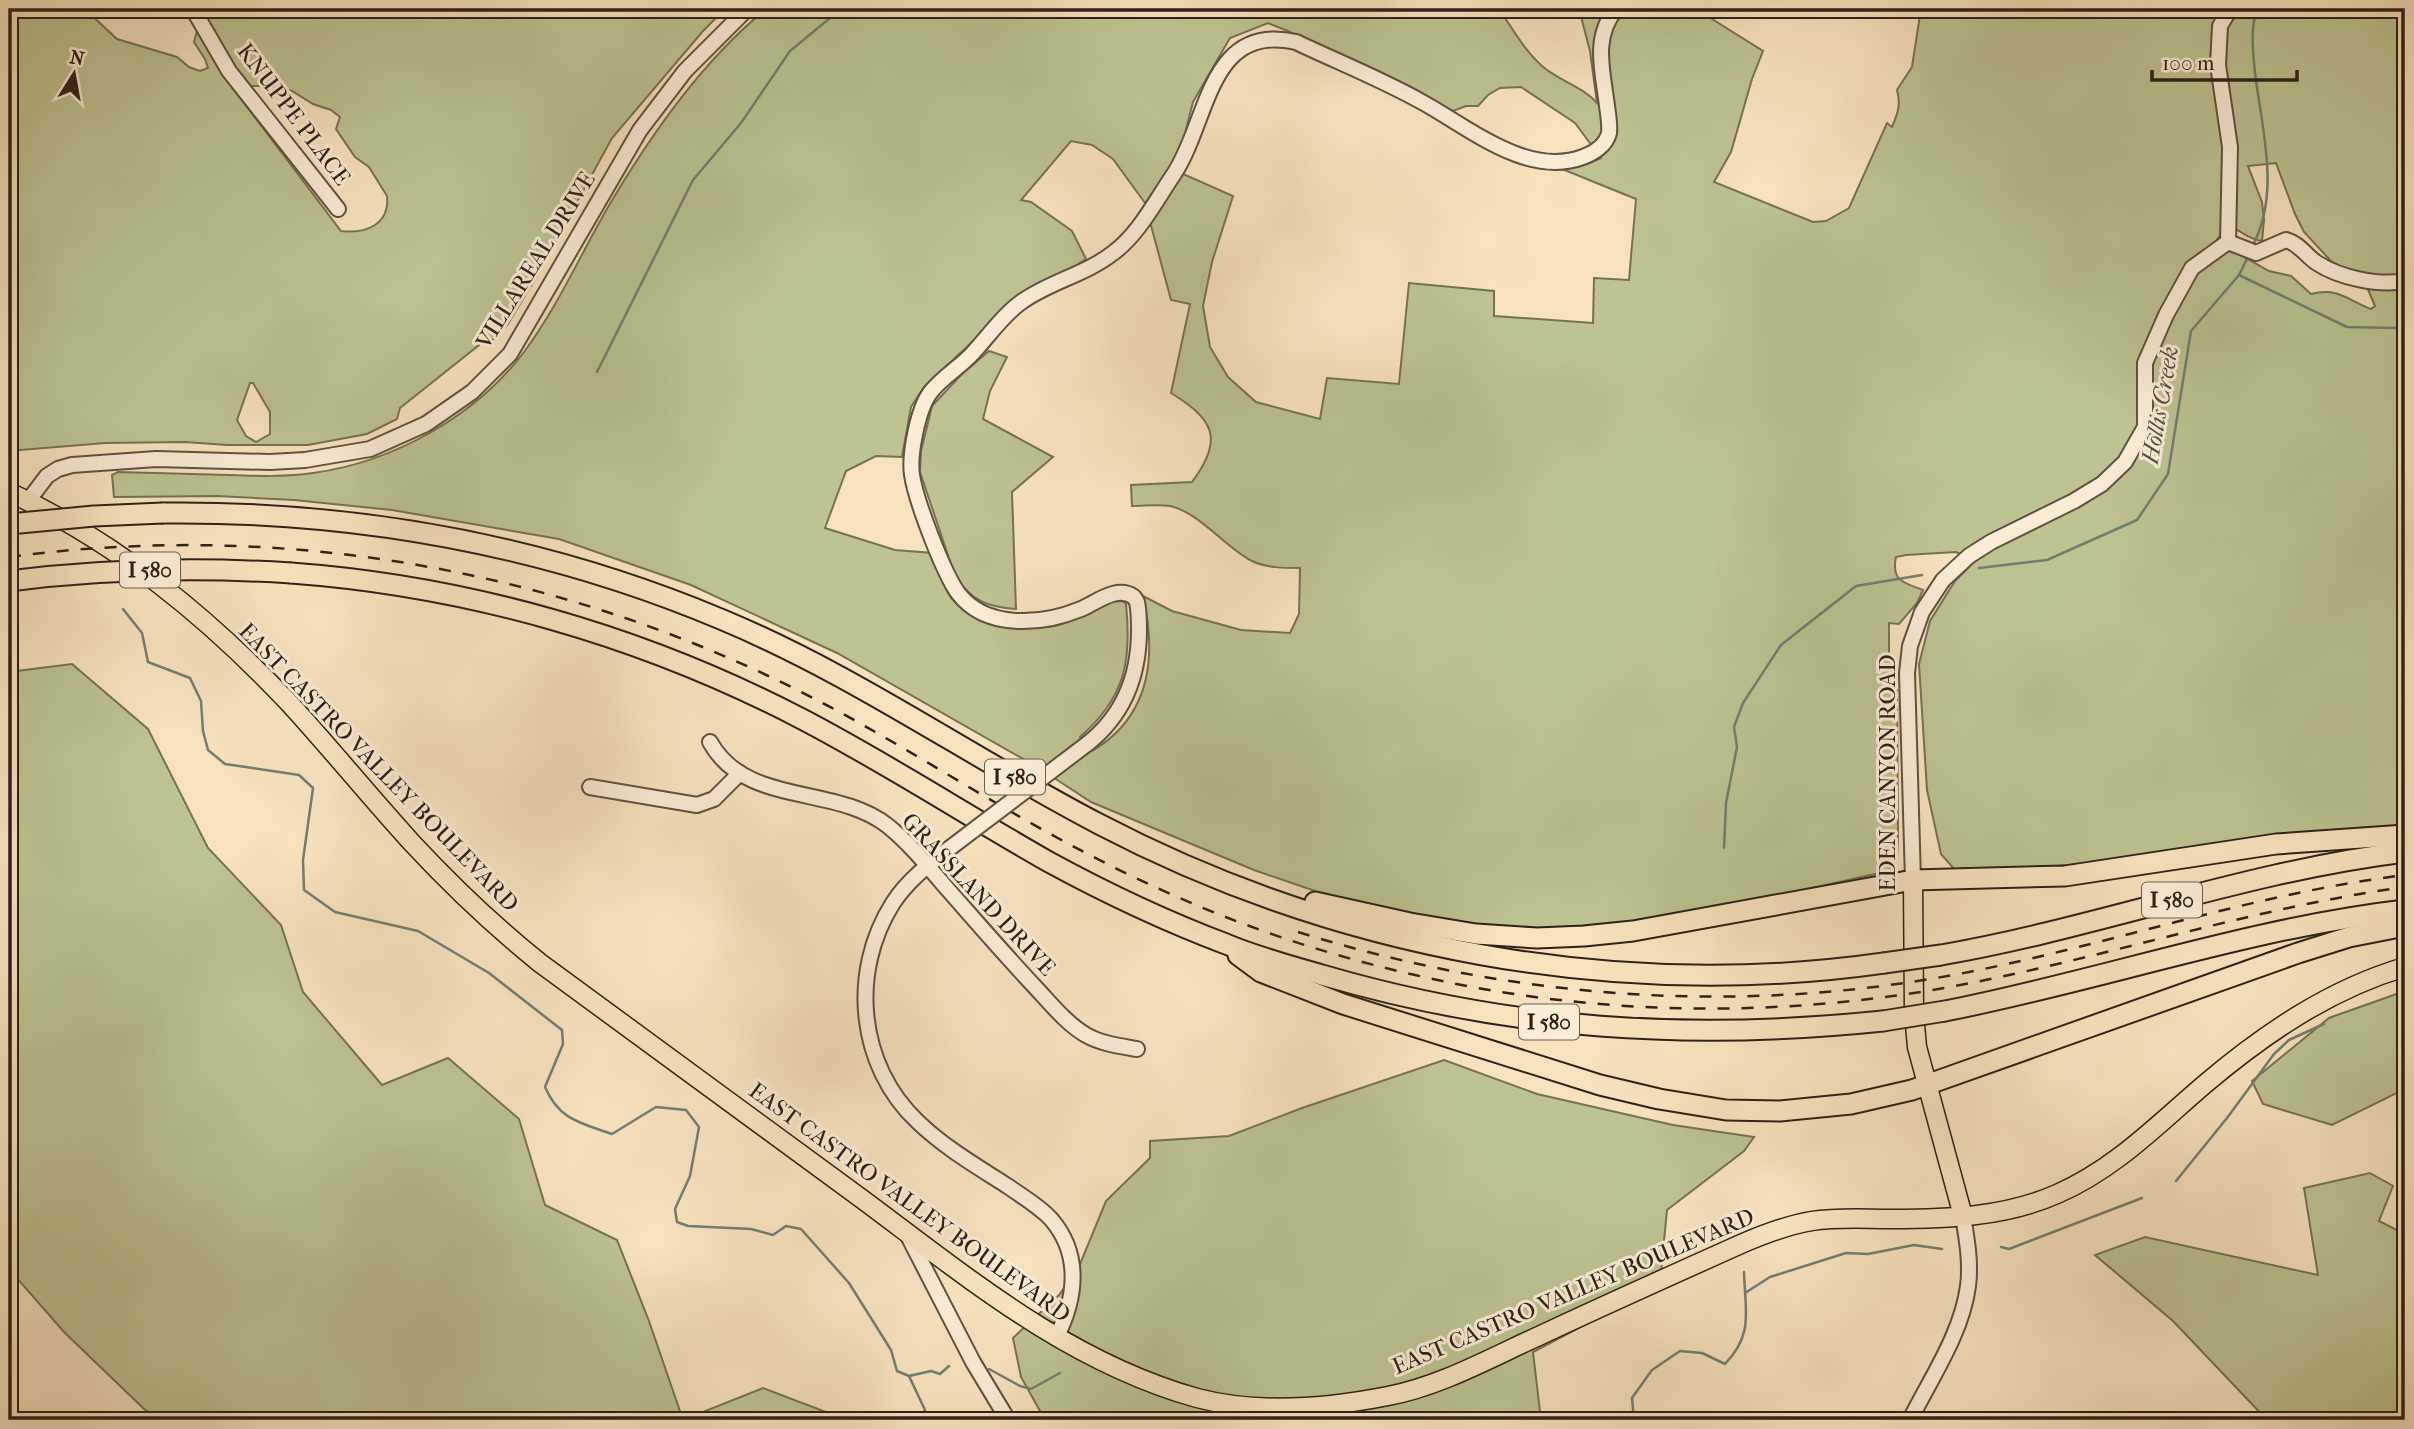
<svg xmlns="http://www.w3.org/2000/svg" width="2414" height="1429" font-family="'IM FELL French Canon',serif">
	<rect width="100%" height="100%" fill="#f8e2be"/>
	<filter id="stains"><feTurbulence type="fractalNoise" baseFrequency=".00286" numOctaves="4"/><feColorMatrix values="0 0 0 0 .2 0 0 0 0 .09 0 0 0 0 .02 0 0 0 .5 -.17"/></filter>
	<radialGradient id="worn" r=".72"><stop offset=".6" stop-color="#630" stop-opacity="0"/><stop offset="1" stop-color="#630" stop-opacity=".3"/></radialGradient>
	<g fill="#bdc391" stroke="#757254" stroke-width="2" fill-rule="evenodd">
		<path d="M 9,9 L 85,9 L 117,39 L 177,57 L 189,67 L 200,71 L 208,68 L 205,59 L 194,42 L 200,20 L 199,9 L 725,9 L 703,31 L 612,138 L 535,279 L 508,324 L 494,339 L 483,342 L 400,408 L 397,419 L 367,434 L 308,445 L 227,445 L 185,442 L 105,443 L 9,451 ZM 242,78 L 248,86 L 267,86 L 292,91 L 313,104 L 331,110 L 340,117 L 336,129 L 355,157 L 369,167 L 387,196 C 390,225 365,234 341,231 L 232,87 ZM 250,383 L 253,383 L 270,412 L 270,434 L 256,442 L 246,436 L 237,420 Z"/>
		<path d="M 766,9 L 1499,9 C 1512,28 1525,51 1542,66 C 1559,81 1582,86 1597,103 L 1590,51 L 1579,9 L 1717,9 L 1712,19 L 1763,51 L 1752,79 L 1731,152 L 1714,182 L 1813,222 L 1826,221 L 1849,208 L 1887,123 L 1892,127 C 1898,113 1901,104 1897,90 L 1912,67 L 1920,15 L 1925,9 L 2405,9 L 2405,826 C 2309,827 2215,850 2119,860 C 2065,867 2010,869 1954,869 L 1941,854 L 1927,790 L 1919,664 L 1930,621 L 1955,581 L 1976,560 L 1956,552 L 1906,555 L 1896,557 C 1891,581 1904,583 1923,590 L 1917,603 L 1899,624 L 1889,623 L 1889,658 L 1897,666 L 1898,838 L 1897,860 L 1888,871 L 1714,910 L 1592,930 L 1502,930 L 1414,917 L 1318,892 L 1254,870 L 1091,802 L 1039,768 L 837,653 L 691,585 L 559,539 L 392,510 L 294,500 L 217,496 L 114,497 L 112,475 L 118,472 C 155,473 192,474 229,475 C 257,476 286,477 313,473 C 393,462 475,417 524,352 C 560,304 583,248 614,197 C 655,129 704,60 766,9 ZM 1268,23 L 1288,31 L 1453,111 L 1466,106 L 1478,106 L 1488,95 L 1500,88 L 1521,87 L 1575,123 L 1601,158 L 1589,163 L 1562,169 L 1636,199 L 1629,280 L 1594,278 L 1593,323 L 1494,316 L 1494,291 L 1409,283 L 1399,384 L 1327,378 L 1320,419 L 1256,402 L 1228,377 L 1210,347 L 1203,306 L 1212,262 L 1233,196 L 1181,173 L 1149,218 L 1171,300 L 1190,304 L 1171,393 C 1213,419 1225,438 1192,482 L 1131,485 L 1132,506 C 1144,506 1158,504 1170,506 C 1199,512 1227,549 1252,561 C 1266,568 1285,568 1300,568 L 1299,614 L 1290,633 L 1241,630 L 1172,611 L 1143,596 C 1157,657 1151,716 1092,751 L 1080,737 C 1125,698 1132,661 1126,604 L 1122,600 C 1101,601 1082,617 1062,624 C 1031,634 966,624 948,593 C 941,581 938,566 933,553 L 895,550 L 825,528 L 846,471 L 876,456 L 902,457 L 911,407 L 924,387 L 1001,315 L 1086,259 L 1072,231 L 1031,202 L 1021,200 L 1071,141 L 1092,145 L 1113,159 L 1145,203 L 1159,187 L 1174,162 L 1184,137 L 1193,102 L 1230,38 ZM 2276,163 L 2295,214 L 2304,232 L 2331,261 L 2345,269 L 2366,285 L 2375,306 L 2371,309 C 2347,300 2338,287 2311,294 L 2291,276 L 2269,271 L 2216,241 L 2228,225 C 2242,231 2247,239 2262,241 L 2264,220 L 2262,202 L 2248,166 Z"/>
		<path d="M 989,351 L 1007,357 L 990,391 L 983,419 L 1053,457 L 1012,492 L 1016,609 C 987,607 972,601 955,576 L 920,472 L 921,451 L 932,406 L 961,375 Z"/>
		<polygon points="72,664 148,729 208,848 281,925 303,992 382,1085 448,1058 519,1119 545,1205 617,1240 649,1321 683,1420 763,1388 847,1420 161,1420 144,1409 64,1332 9,1269 9,672"/>
		<polygon points="2405,991 2405,1089 2332,1125 2263,1104 2252,1081 2329,1018"/>
		<polygon points="1444,1060 1537,1094 1673,1125 1754,1137 1744,1151 1667,1210 1660,1283 1636,1298 1533,1352 1541,1420 1045,1420 1021,1377 1013,1338 1059,1295 1078,1269 1106,1201 1150,1158 1150,1141 1229,1136 1302,1108"/>
		<polygon points="2370,1173 2393,1186 2379,1221 2405,1234 2405,1420 2267,1420 2173,1321 2095,1255 2145,1237 2318,1275 2304,1188"/>
	</g>
	<g fill="none" stroke-linecap="round" stroke-linejoin="round">
		<g stroke="#707f72" stroke-width="2.5">
			<path d="M 2252,247 C 2281,193 2262,131 2255,73 C 2253,51 2250,30 2257,9"/>
			<polyline points="2239,275 2347,327 2395,328 2405,325"/>
			<polyline points="597,372 693,180 741,123 790,51 841,9"/>
			<polyline points="1979,568 2047,560 2137,520 2168,474 2191,331 2239,275 2248,257"/>
			<path d="M 123,609 L 142,633 L 148,662 L 190,678 L 201,701 L 203,731 L 208,750 L 225,764 L 299,775 L 313,788 L 303,860 L 304,890 L 335,912 L 418,931 L 489,973 L 562,1030 L 563,1044 L 545,1087 C 559,1120 581,1123 612,1134 L 656,1107 L 686,1110 L 699,1127 L 690,1176 L 675,1209 L 677,1222 L 688,1226 L 751,1229 L 773,1235 L 786,1226 L 801,1229 L 849,1283 L 891,1350 L 897,1371 L 909,1376 L 925,1410 L 918,1420 L 898,1420"/>
			<polyline points="1724,848 1726,803 1737,747 1734,727 1743,703 1781,645 1856,586 1922,575"/>
			<polyline points="2176,1181 2227,1118 2274,1054 2289,1040 2324,1024"/>
			<polyline points="2001,1247 2009,1249 2142,1198"/>
			<polyline points="1745,1293 1770,1277 1846,1253 1868,1254 1914,1245 1942,1249"/>
			<polyline points="989,1369 1020,1386 1031,1389 1060,1373"/>
			<polyline points="909,1376 931,1371 940,1374 949,1366"/>
			<polyline points="814,1420 827,1414 866,1420"/>
			<path d="M 1634,1420 L 1632,1398 L 1652,1370 L 1680,1351 L 1702,1353 L 1725,1364 C 1754,1334 1745,1311 1744,1272"/>
		</g>
		<g stroke="#605141" stroke-width="18">
			<g id="minor">
				<polyline points="193,9 229,71 338,209"/>
				<path d="M 2228,242 L 2256,253 L 2286,240 C 2300,244 2306,256 2317,263 C 2340,278 2379,286 2405,281"/>
				<polyline points="28,501 47,476 58,469 72,465 156,459 270,462 305,460 370,449 426,424 472,392 510,354 640,130 685,71 747,9"/>
				<path d="M 710,742 C 746,807 835,784 888,826 C 909,843 926,864 943,884 C 974,919 1004,954 1036,988 C 1051,1004 1067,1024 1086,1035 C 1102,1044 1120,1046 1137,1049"/>
				<path d="M 1087,744 C 1124,715 1139,676 1139,630 C 1139,621 1139,611 1137,602 L 1134,597 C 1117,585 1097,602 1081,609 C 1042,625 986,630 958,593 C 943,572 916,501 912,475 C 909,455 918,409 930,393 C 941,378 959,368 972,354 C 988,337 1002,316 1020,303 C 1048,282 1085,275 1113,253 C 1139,234 1156,200 1174,174 C 1209,121 1208,22 1296,42 C 1338,62 1381,79 1422,102 C 1468,127 1527,178 1583,157 C 1594,153 1606,145 1609,133 C 1610,124 1608,114 1607,106 C 1603,72 1592,38 1616,9"/>
				<polyline points="590,787 697,805 714,799 740,773"/>
				<path d="M 950,848 C 929,864 907,881 893,903 C 849,972 858,1066 918,1122 C 945,1148 978,1167 1009,1187 C 1023,1197 1039,1206 1051,1219 C 1082,1255 1076,1299 1056,1338"/>
				<polyline points="1913,880 1907,673 1910,646 1922,612 1943,580 1969,556 1991,542 2074,501 2102,484 2125,462 2145,427 2145,363 2166,315 2192,268 2228,242 2230,147 2218,65 2220,26 2230,9"/>
				<polyline points="906,1232 973,1362 1008,1420"/>
				<path d="M 1910,1420 C 1931,1378 1962,1333 1968,1286 C 1971,1263 1967,1240 1963,1216"/>
			</g>
		</g>
		<g stroke="#2d2117" stroke-width="21">
			<g id="major">
				<path d="M 9,492 C 118,543 208,617 290,704 C 332,750 371,798 412,843 C 452,886 494,926 540,963 C 647,1041 754,1120 862,1199 C 967,1277 1068,1362 1197,1398 C 1258,1414 1327,1408 1388,1396 C 1441,1386 1492,1357 1541,1335 C 1607,1304 1674,1274 1741,1244 C 1764,1234 1787,1225 1812,1221 C 1838,1217 1865,1219 1891,1219 C 1947,1219 2005,1217 2057,1194 C 2115,1169 2158,1124 2205,1084 C 2264,1034 2330,989 2405,967"/>
				<polyline points="1913,880 1914,1014 1917,1047 1963,1216"/>
			</g>
		</g>
		<g stroke="#2d2117" stroke-width="23">
			<g id="highway">
				<path d="M 163,513 C 356,511 545,545 723,620 C 855,675 972,758 1099,824 C 1338,949 1616,1001 1884,963"/>
				<path d="M 291,573 C 468,586 642,636 800,718 C 885,762 966,815 1049,862 C 1106,893 1165,921 1226,944 C 1257,957 1290,966 1322,975 C 1510,1030 1689,1041 1883,1021"/>
				<polyline points="1315,902 1410,923 1476,934 1537,938 1584,936 1633,931 1913,880 2065,876 2276,844 2405,835"/>
				<polyline points="1238,955 1261,972 1343,1004 1600,1085 1659,1099 1726,1110 1780,1111 1851,1104 1912,1090 2298,953 2349,937 2405,926"/>
				<path d="M 1941,955 C 2097,928 2247,871 2405,852"/>
				<path d="M 1945,1011 C 2099,981 2249,928 2405,910"/>
			</g>
		</g>
		<use href="#minor" stroke="#faecd5" stroke-width="14"/>
		<use href="#major" stroke="#f8e2be" stroke-width="18"/>
		<use href="#highway" stroke="#f8e2be" stroke-width="19"/>
		<g stroke="#2d2117" stroke-width="2.5" stroke-dasharray="12 12" stroke-linecap="butt">
			<path d="M 9,557 C 285,520 565,570 813,698 C 906,746 993,805 1086,853 C 1190,908 1300,949 1415,975 C 1599,1018 1791,1019 1976,982 C 2120,953 2259,907 2405,887"/>
			<path d="M 1298,932 C 1516,1000 1744,1016 1969,972 C 2115,943 2257,893 2405,875"/>
		</g>
		<g stroke="#605141" stroke-width="18" stroke-linecap="butt">
			<polyline id="minor-bridge" points="950,848 1087,744"/>
		</g>
		<g stroke="#2d2117" stroke-width="23" stroke-linecap="butt">
			<g id="highway-bridge">
				<polyline points="9,524 94,516 163,513"/>
				<path d="M 9,581 C 103,569 196,567 291,573"/>
				<polyline points="1884,963 1941,955"/>
				<polyline points="1883,1021 1945,1011"/>
			</g>
		</g>
		<use href="#minor-bridge" stroke="#faecd5" stroke-width="14"/>
		<use href="#highway-bridge" stroke="#f8e2be" stroke-width="19"/>
	</g>
	<g text-anchor="middle" stroke-width="6" stroke-linejoin="round" paint-order="stroke">
		<g fill="#faecd5" stroke="#6a5e50" stroke-width="2">
			<rect x="120" y="552.5" width="60" height="35" rx="5"/>
			<rect x="985" y="759.5" width="60" height="35" rx="5"/>
			<rect x="2142" y="882.5" width="60" height="35" rx="5"/>
			<rect x="1519" y="1004.5" width="60" height="35" rx="5"/>
		</g>
		<g font-size="21" font-weight="bold" fill="#2d2117">
			<text x="150" y="577">I 580</text>
			<text x="1015" y="784">I 580</text>
			<text x="2172" y="907">I 580</text>
			<text x="1549" y="1029">I 580</text>
		</g>
		<g font-size="23" fill="#2d2117" stroke="#faecd5">
			<text transform="translate(294 114) rotate(53)" y="8">KNUPPE PLACE</text>
			<text transform="translate(535 260) rotate(-58)" y="8">VILLAREAL DRIVE</text>
			<text transform="translate(379 767) rotate(46)" y="8">EAST CASTRO VALLEY BOULEVARD</text>
			<text transform="translate(1887 773) rotate(-90)" y="8">EDEN CANYON ROAD</text>
			<text transform="translate(979 894) rotate(47)" y="8">GRASSLAND DRIVE</text>
			<text transform="translate(910 1202) rotate(36)" y="8">EAST CASTRO VALLEY BOULEVARD</text>
			<text transform="translate(1573 1291) rotate(-23)" y="8">EAST CASTRO VALLEY BOULEVARD</text>
		</g>
		<g font-size="24" font-style="italic" fill="#4f5044" stroke="#faecd5">
			<text transform="translate(2160 405) rotate(-80)" y="8">Hollis Creek</text>
		</g>
	</g>
	<rect width="2414" height="1429" fill="none" stroke="#f8e2be" stroke-width="35"/>
	<rect x="10" y="10" width="2393" height="1408" fill="none" stroke="#2d2117" stroke-width="3.5"/>
	<rect x="18" y="18" width="2379" height="1394" fill="none" stroke="#2d2117" stroke-width="2"/>
	<g transform="translate(74 74) rotate(11)" stroke="#faecd5" stroke-width="5" paint-order="stroke">
	<path d="M0-5L12 26L0 18L-12 26Z" fill="#2d2117"/>
	<text y="-10" font-size="19" font-weight="bold" text-anchor="middle" fill="#2d2117">N</text>
	</g>
	<path d="M2152 70v10h145v-10" fill="none" stroke="#2d2117" stroke-width="3.5"/>
	<text x="2162" y="70" font-size="21" fill="#2d2117" stroke="#faecd5" stroke-width="5" paint-order="stroke">100 m</text>
	<rect width="100%" height="100%" filter="url(#stains)"/>
	<rect width="100%" height="100%" fill="url(#worn)"/>
</svg>
